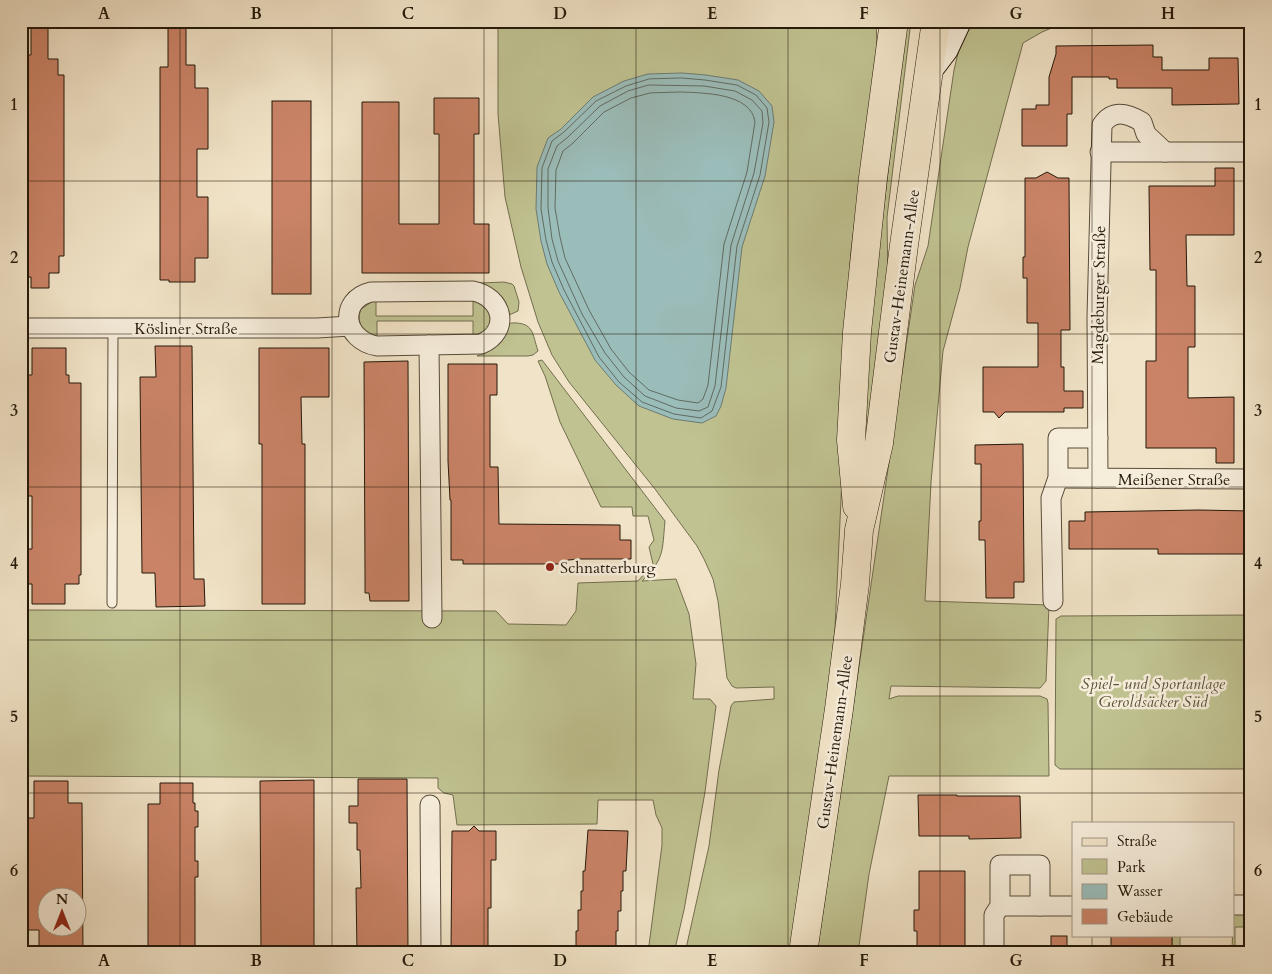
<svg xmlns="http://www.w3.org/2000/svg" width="1272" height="974" font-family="Cardo,serif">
	<rect width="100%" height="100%" fill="#f1e3c7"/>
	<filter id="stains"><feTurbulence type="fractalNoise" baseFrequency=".004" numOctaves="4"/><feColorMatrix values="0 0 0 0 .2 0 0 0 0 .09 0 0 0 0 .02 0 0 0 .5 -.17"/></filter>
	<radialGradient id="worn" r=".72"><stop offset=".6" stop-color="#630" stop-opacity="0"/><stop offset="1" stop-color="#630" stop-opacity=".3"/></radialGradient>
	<g fill="#c0c291" stroke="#726e4e">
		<polygon points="498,21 876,21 877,45 851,251 847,306 842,478 835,629 827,701 791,953 685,953 709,846 719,770 731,706 734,702 774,699 774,687 736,688 732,686 727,678 718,601 713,579 704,559 697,546 655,489 569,382 552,355 538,322 521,267 505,197 498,114"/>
		<polygon points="906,21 911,21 887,217 888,288 868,428 866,436 863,437 870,324"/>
		<polygon points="968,21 1068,21 1042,32 1023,43 968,247 960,288 943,351 931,482 925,601 1049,605 1046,681 1040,688 891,686 889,699 898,696 1040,696 1047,699 1048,703 1049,776 889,776 869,874 858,953 817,953 915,285 928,246 954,70 962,36"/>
		<path d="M 504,282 L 512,284 L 514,286 L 519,302 L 518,311 L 509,315 C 507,299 494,287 480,283 Z"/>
		<path d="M 373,301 L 376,301 L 376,316 L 473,316 L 473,301 C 497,306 495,334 473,335 L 473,321 L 377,321 L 377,336 C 362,335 356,322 361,309 Z"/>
		<path d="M 511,323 C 534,322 532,333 538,351 L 533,355 L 528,356 L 477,356 C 496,349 503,344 509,324 Z"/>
		<path d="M 542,360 L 665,521 C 662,551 665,558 642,581 L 676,579 L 689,614 L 696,664 L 693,699 L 710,699 L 716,706 L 705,792 L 684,910 L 674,953 L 648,953 L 662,845 L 662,828 L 656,815 L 653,800 L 598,800 L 597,824 L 457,825 L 453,795 L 444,793 L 438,788 L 438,778 L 21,776 L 21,610 L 496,611 L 508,624 L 566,625 L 576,611 L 578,583 L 638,581 L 653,564 L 649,547 L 654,540 L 648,516 L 633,516 L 632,507 L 601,507 L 560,422 L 545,376 L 538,361 Z"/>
		<polygon points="1251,615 1251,769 1060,769 1055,765 1056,619 1061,616"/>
		<polygon points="1233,914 1251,914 1251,927 1235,927 1235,953 1232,953"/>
		<rect x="1172" y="935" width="8" height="18"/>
	</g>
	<polygon fill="#9bbdba" stroke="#6b7b74" points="682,73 706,75 738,80 759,91 772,106 774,122 765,176 742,247 726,388 721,406 716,416 702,423 673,419 639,406 616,385 595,360 559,292 547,264 541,241 536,209 537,167 548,138 561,129 593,97 624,81 648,74"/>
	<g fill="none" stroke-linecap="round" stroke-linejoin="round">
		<g stroke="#606b62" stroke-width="1">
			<polygon points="682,78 705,80 737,85 756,95 767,108 769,122 760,175 737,246 721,387 712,411 701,418 674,414 642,402 619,382 599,357 564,290 552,262 546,240 541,209 542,168 552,141 564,132 596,101 626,86 649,79"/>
			<polygon points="649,85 704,86 735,91 752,100 762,111 763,123 754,173 731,245 715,386 708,407 699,411 676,408 645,396 624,377 605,353 582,314 558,261 552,239 548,208 548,169 557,146 568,137 600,106 628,91"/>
			<path d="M 681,92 C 704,93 751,93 755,122 L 747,172 L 724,244 L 708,385 L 703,399 L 698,403 L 678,400 L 649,390 L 629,372 L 611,349 L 589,310 L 565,258 L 560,237 L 555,208 L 556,170 L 563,151 L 573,143 L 604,112 L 631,98 L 650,93 Z"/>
		</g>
	</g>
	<g fill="#ca8367" stroke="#24190a" fill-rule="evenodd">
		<polygon points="31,21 48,21 48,59 58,59 58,75 64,75 64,256 59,256 59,273 49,273 49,288 31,288 31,277 21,277 21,55 31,55"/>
		<polygon points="168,21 186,21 186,65 195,65 195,88 208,88 208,149 197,149 197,197 208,197 208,258 195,258 195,282 169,282 169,280 160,280 160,67 168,67"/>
		<polygon points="1153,45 1153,57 1162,57 1162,70 1209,70 1209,58 1238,58 1239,104 1172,105 1172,88 1117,88 1117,79 1109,79 1109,77 1072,77 1072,114 1067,114 1067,146 1022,146 1022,109 1036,109 1036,105 1049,105 1049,77 1056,54 1056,46"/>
		<polygon points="434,98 479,98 479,134 474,134 474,224 489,224 489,273 362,273 362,102 399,102 399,224 439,224 439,134 434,134"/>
		<rect x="272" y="101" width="39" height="193"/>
		<polygon points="1215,168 1234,168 1234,235 1186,235 1187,286 1195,286 1195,347 1188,347 1188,398 1234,397 1234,463 1216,463 1216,448 1146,448 1146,361 1156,361 1156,270 1150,270 1149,186 1215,186"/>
		<polygon points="1047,172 1058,178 1069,178 1070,330 1061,330 1061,367 1064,367 1064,391 1083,391 1083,408 1064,408 1064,412 1005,412 999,418 994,412 983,412 983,367 1038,367 1038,323 1027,323 1027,278 1023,278 1023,257 1025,257 1025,178 1036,178"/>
		<polygon points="155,346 192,346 194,579 204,579 205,606 156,607 155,573 142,573 140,377 156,377"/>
		<polygon points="32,348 66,348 66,375 69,375 69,383 81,383 81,575 79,575 79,584 65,584 65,604 32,604 32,584 25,584 25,549 32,549 32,496 25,496 25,375 32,375"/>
		<polygon points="259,348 329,348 329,397 301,397 302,444 305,444 305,604 262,604 262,444 259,444"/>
		<polygon points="408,361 409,601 370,601 369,593 365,593 365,575 364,362"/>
		<polygon points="448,364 497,364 497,395 490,395 490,467 498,467 499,524 620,525 620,540 631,540 631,559 580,559 568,560 568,564 463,564 463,560 451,560 451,500 450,500 448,461"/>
		<polygon points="1023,444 1024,582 1014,582 1014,598 986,598 985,540 979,540 979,521 981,521 981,464 975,464 975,445"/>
		<polygon points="1199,510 1251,511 1251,554 1158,554 1158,549 1069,549 1069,521 1085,521 1085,512"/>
		<polygon points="358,779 407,779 408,953 357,953 356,888 361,888 360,850 357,850 357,823 349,823 349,806 358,806"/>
		<polygon points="314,780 314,953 261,953 260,781"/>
		<path d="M 34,781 L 68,781 L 68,803 L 82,803 L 83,953 L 39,953 L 39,930 L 25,930 L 25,818 L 34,818 ZM 48,896 L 78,896 L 78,926 L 48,926 Z"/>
		<polygon points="160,783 193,783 193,803 195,803 195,811 198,811 198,827 195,827 195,861 198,861 198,877 195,877 195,953 148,953 148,804 160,804"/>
		<polygon points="918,795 957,795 957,796 1020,796 1021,838 969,839 969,836 919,836"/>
		<polygon points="474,826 479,831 496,831 496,860 491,860 491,908 488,908 488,953 451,953 452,831 469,831"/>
		<polygon points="588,830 628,831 626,871 623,871 623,891 621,891 621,911 618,911 618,931 616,931 616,951 613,951 613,953 576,953 576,931 578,931 578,910 581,910 581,891 583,891 583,871 585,871"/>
		<polygon points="919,871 965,871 965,953 917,953 917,931 914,931 914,910 919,910"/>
		<rect x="1111" y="935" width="61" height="18"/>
		<rect x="1051" y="936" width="16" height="17"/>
	</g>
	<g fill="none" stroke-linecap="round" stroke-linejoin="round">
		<g stroke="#574c39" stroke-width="11">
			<polyline id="lane" points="112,603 113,328"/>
		</g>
		<g stroke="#574c39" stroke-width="21">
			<g id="street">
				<polyline points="1100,152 1251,152"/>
				<path d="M 473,291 C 503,297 511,331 481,344 L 377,346 C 343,340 338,300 371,292 Z"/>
				<polyline points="21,328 317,328 350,326"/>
				<polyline points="429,345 432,618"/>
				<polyline points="1058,478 1251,479"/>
				<path d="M 1098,478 L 1097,317 L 1102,125 C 1113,109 1127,113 1142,122 L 1146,134 L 1165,152"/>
				<polyline points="1053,601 1051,498 1058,478 1058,438 1098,438"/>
				<polyline points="430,805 431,953"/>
				<polyline points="1233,905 1251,905"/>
				<polyline points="1000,906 1073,906"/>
				<polyline points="994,953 994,915 1000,906 1000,865 1040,865 1040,906"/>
			</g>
		</g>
		<g stroke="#24190a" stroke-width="28">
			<polyline id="secondary" points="929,70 945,49 958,21"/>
		</g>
		<g stroke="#24190a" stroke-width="29">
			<g id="primary">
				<polyline points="857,506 851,440 857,332 873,178 894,21"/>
				<polyline points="803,953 839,709 855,584 859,530 879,443 904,245 936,21"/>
			</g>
		</g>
		<use href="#lane" stroke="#f6eddb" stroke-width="9"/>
		<use href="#street" stroke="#f6eddb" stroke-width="19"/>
		<use href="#secondary" stroke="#f6eddb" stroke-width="26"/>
		<use href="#primary" stroke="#f1e3c7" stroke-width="28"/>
	</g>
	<path fill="none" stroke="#24190a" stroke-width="1" stroke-opacity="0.55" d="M 180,21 L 180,953M 332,21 L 332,953M 484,21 L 484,953M 636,21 L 636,953M 788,21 L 788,953M 940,21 L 940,953M 1092,21 L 1092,823M 21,181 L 1251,181M 21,334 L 1251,334M 21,487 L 1251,487M 21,640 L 1251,640M 21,793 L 1251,793M 1092,935 L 1092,953"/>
	<circle fill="#8f2418" stroke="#f6eddb" stroke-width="2" cx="550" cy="567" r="5"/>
	<g text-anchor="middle" stroke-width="5" stroke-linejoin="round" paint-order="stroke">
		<g font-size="16" fill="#24190a" stroke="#f6eddb">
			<text transform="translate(901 276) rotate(-82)" y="6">Gustav-Heinemann-Allee</text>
			<text transform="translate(1098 295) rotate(-89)" y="6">Magdeburger Straße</text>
			<text x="186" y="334">Kösliner Straße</text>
			<text x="1174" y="485">Meißener Straße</text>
			<text transform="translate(834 742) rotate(-82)" y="6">Gustav-Heinemann-Allee</text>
		</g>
		<g font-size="16" fill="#24190a" stroke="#f6eddb" text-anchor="start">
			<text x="560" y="573">Schnatterburg</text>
		</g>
		<g font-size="16" font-style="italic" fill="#5b5439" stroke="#f6eddb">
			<text x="1153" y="689">Spiel- und Sportanlage<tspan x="1153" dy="18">Geroldsäcker Süd</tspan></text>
		</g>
	</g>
	<rect width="1272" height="974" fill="none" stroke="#f1e3c7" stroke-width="55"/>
	<rect x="1072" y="822" width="162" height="115" fill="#f6eddb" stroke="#a29887"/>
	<rect x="1082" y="838" width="25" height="8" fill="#f1e3c7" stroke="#a29887"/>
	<text x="1117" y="846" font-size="15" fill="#24190a">Straße</text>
	<rect x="1082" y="859" width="25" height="15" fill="#c0c291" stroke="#a29887"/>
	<text x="1117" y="872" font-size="15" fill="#24190a">Park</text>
	<rect x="1082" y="884" width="25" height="15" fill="#9bbdba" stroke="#a29887"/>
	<text x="1117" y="896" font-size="15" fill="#24190a">Wasser</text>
	<rect x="1082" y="909" width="25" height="15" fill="#ca8367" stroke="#a29887"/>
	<text x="1117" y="922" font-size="15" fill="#24190a">Gebäude</text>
	<g transform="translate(62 912)"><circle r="24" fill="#f6eddb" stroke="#a29887"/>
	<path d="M0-4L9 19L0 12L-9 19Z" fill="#8f2418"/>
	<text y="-8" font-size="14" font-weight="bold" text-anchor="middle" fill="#24190a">N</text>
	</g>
	<rect x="28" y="28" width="1216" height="918" fill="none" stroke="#24190a" stroke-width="2"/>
	<g font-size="16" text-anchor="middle" font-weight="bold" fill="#24190a">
		<text x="104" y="19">A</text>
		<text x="256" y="19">B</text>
		<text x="408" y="19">C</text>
		<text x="560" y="19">D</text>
		<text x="712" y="19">E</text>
		<text x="864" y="19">F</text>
		<text x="1016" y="19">G</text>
		<text x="1168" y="19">H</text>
		<text x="14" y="110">1</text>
		<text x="1258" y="110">1</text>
		<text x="14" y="263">2</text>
		<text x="1258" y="263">2</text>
		<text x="14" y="416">3</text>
		<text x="1258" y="416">3</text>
		<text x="14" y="569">4</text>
		<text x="1258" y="569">4</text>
		<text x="14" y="722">5</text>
		<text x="1258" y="722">5</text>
		<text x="14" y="876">6</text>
		<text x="1258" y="876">6</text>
		<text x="104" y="966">A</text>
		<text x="256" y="966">B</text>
		<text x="408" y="966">C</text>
		<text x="560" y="966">D</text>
		<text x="712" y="966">E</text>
		<text x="864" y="966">F</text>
		<text x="1016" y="966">G</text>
		<text x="1168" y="966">H</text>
	</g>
	<rect width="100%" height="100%" filter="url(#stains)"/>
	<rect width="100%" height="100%" fill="url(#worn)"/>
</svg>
